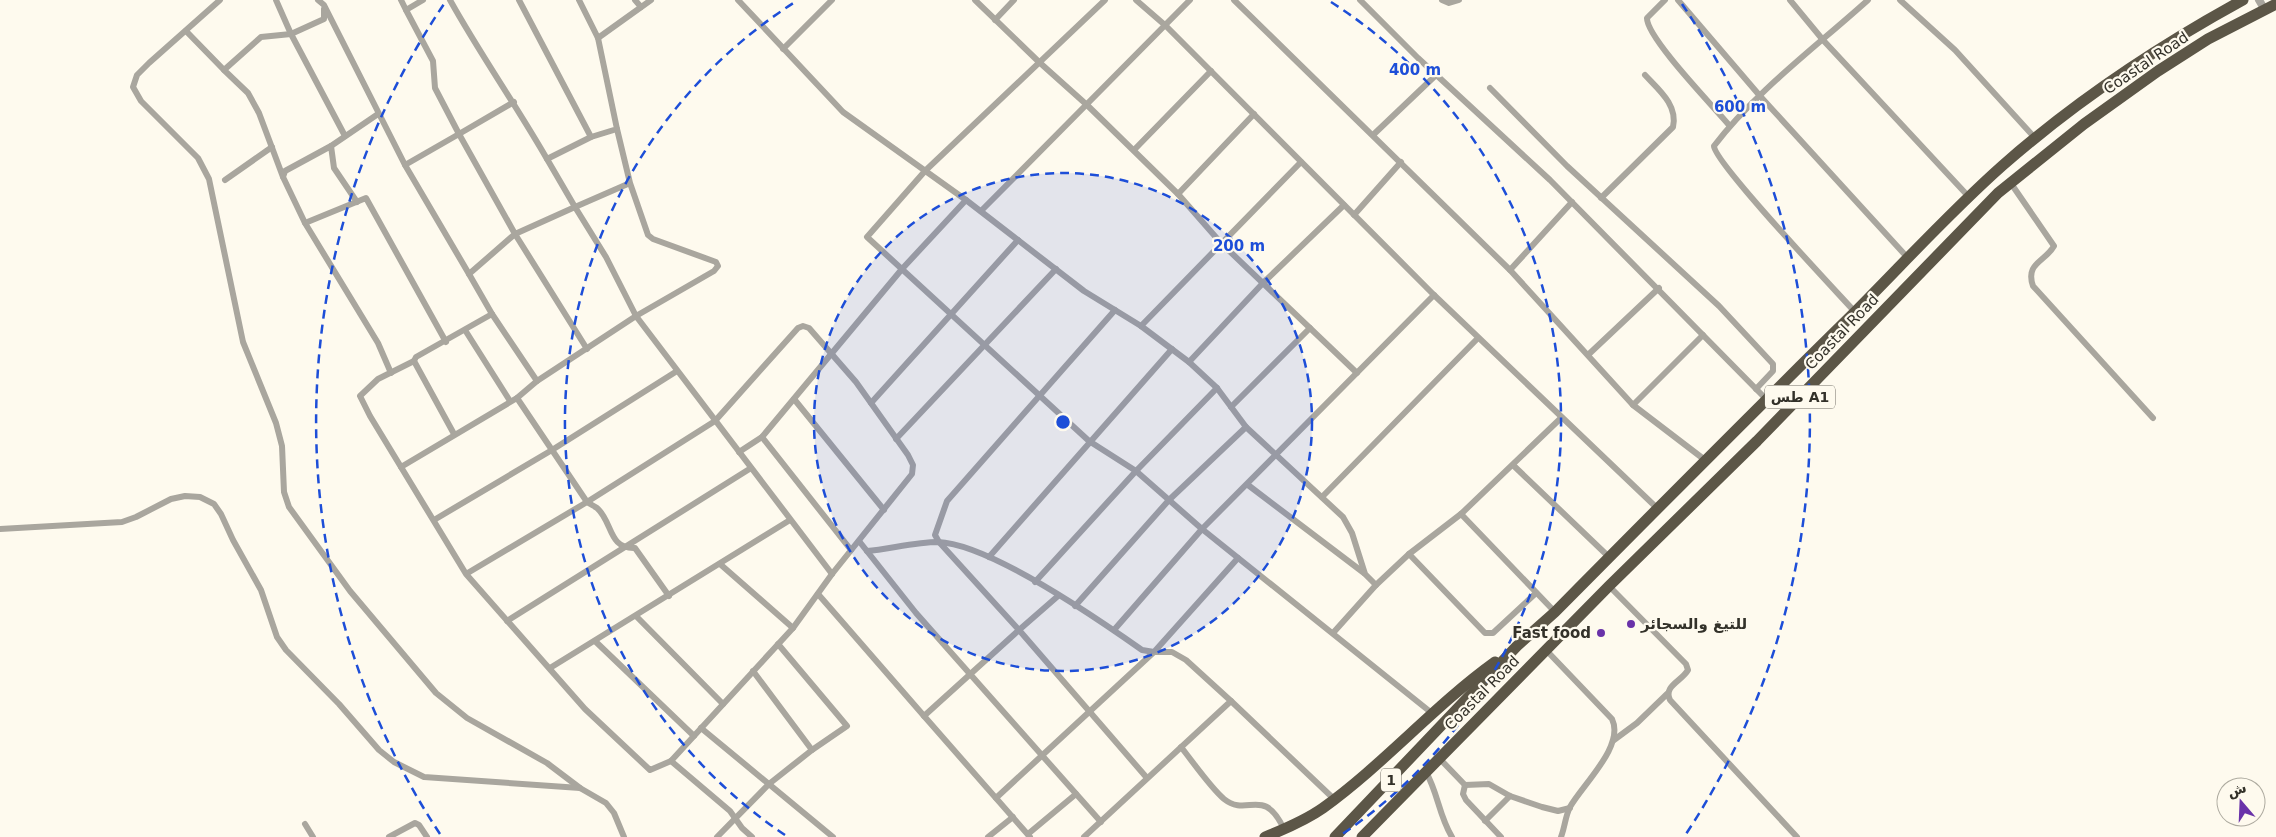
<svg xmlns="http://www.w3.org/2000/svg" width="2276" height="837" font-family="'DejaVu Sans',Cairo,sans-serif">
	<rect width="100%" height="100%" fill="#fefaee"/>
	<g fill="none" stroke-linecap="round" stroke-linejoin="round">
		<g stroke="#a9a69e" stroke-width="6">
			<polyline points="220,0 149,63 137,75 133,87 141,101 198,158 209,179 243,342 276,423 282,446 284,492 289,507 350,591 436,693 467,718 547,763 580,788"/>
			<polyline points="276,0 291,34 324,19 324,9"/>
			<polyline points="318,0 324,5 405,165"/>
			<polyline points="401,0 406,10"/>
			<polyline points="423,0 406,10 433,61 435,88 459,134 514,102"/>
			<path d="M 450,0 C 480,54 516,105 547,159"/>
			<polyline points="519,0 591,137 617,129 598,38 579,0"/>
			<polyline points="635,0 641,7"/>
			<polyline points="738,0 843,112 966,200 1084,291 1141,326 1189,362 1217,388 1246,427 1343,517 1352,533 1365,574 1376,585 1409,554 1461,514 1561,418"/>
			<polyline points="975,0 1039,62 1087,105 1178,194 1221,243 1357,373"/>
			<polyline points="1105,0 925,171 867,237 1089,441 1136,471 1202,529 1433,714"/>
			<polyline points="1136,0 1166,26 1434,295 1658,509"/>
			<polyline points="1234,0 1510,270 1633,405 1705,460"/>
			<polyline points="1360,0 1418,58 1550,180 1766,399"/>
			<polyline points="1442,0 1449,3 1459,0"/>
			<path d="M 1665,0 L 1647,18 C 1646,37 1714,107 1729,125"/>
			<polyline points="1678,0 1760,96 1907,257"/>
			<polyline points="1790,0 1823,40 1969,197"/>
			<polyline points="1900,0 1955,50 2035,138"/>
			<polyline points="995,20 1014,0"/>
			<polyline points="186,31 224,70"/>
			<polyline points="598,38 651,0"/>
			<polyline points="783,49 832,0"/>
			<polyline points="1490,88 1567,166 1719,306 1773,364 1773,371 1756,389"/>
			<polyline points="617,129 630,183 648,235 653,239 716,262 718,266 714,271 636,316 606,257 575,207 630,183"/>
			<polyline points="1373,135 1436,75"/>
			<polyline points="331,146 378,114"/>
			<polyline points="1134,150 1211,71"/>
			<polyline points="283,177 259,113 248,93 224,70 261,37 291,34 345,136"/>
			<polyline points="225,180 272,147"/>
			<path d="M 2010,182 L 2054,246 C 2045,262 2025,263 2033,286 L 2153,418"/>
			<polyline points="1178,194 1254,114"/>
			<path d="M 1601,198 L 1673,127 C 1678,105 1659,90 1645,75"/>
			<polyline points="981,211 1190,0"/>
			<polyline points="1354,215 1401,162"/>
			<polyline points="305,223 283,177 285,171 331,146 334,168 357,202"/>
			<polyline points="1510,270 1572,202"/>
			<polyline points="469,274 492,314 537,381"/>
			<path d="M 1855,312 C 1836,291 1714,162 1714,146 C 1755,92 1817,46 1868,0"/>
			<polyline points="1141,326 1301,162"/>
			<polyline points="465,330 510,401"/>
			<polyline points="587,349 515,234 469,274 405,165 459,134 515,234 575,207 547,159 591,137"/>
			<polyline points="1589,354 1659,288"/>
			<polyline points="414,361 378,379 360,396 370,416 466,574 585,709 650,770 671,761 793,628 832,574 912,474 913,465 908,455 856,382 809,328 803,326 798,328 715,421 587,502 466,574"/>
			<polyline points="1189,362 1263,283 1344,205"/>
			<polyline points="391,373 378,343 305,223 366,198 446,342"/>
			<path d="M 517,398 L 587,502 C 590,504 594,506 597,508 C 613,522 608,549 635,548 L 669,596"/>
			<polyline points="794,399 884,510"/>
			<polyline points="871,403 1018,240"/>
			<polyline points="1633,405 1703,335"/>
			<polyline points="1231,407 1310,328"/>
			<polyline points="454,434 414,361 416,357 492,314"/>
			<polyline points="762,437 851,550"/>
			<polyline points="896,439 1056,269"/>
			<polyline points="739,452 762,437 902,269 966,200"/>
			<polyline points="1514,466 1609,557"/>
			<polyline points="401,467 517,398 537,381 636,316 832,574"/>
			<polyline points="1248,485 1364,573"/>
			<polyline points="1322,497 1478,338"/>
			<polyline points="1461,514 1555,612"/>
			<polyline points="434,520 552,450 677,371"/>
			<polyline points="0,529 122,522 136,517 171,499 185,496 200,497 214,504 221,514 233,540 261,590 277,637 286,650 339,704 379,750 394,762 424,777 580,788 606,803 614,813 624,837"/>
			<polyline points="859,541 916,613 1101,822"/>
			<path d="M 867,551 C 889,549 916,542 938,542 C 990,544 1098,619 1142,650 L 1154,652 L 1238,558"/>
			<polyline points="1409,554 1485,633 1493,633 1536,593"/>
			<polyline points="989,557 1172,349"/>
			<polyline points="720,564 793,628"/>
			<polyline points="1035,582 1136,471 1217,388"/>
			<path d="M 1609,586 L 1686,664 L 1688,670 C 1682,681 1663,686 1670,700 L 1797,837"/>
			<polyline points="818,594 924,716 1019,630 939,542 935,535 947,501 1115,310"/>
			<polyline points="1058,596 1019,630 1147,778"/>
			<polyline points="1075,606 1169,500 1246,427"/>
			<polyline points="636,616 723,704"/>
			<polyline points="507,621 751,468"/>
			<polyline points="1114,630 1202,529 1434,295"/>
			<polyline points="1333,633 1376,585"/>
			<polyline points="595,641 694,736"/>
			<polyline points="778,644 847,726 812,750"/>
			<path d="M 1546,650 L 1612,719 C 1625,746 1583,784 1570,807 C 1565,817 1565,827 1561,837"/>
			<polyline points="550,668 790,520"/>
			<polyline points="1231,701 1334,799"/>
			<polyline points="924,716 1030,837"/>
			<polyline points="701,728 833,837"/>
			<polyline points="1614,740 1637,723 1667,694"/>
			<path d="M 1181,747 C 1193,762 1210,787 1224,799 C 1248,818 1263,785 1284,829"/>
			<polyline points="1439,758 1465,785 1489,784 1510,796 1542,807 1558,811 1570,808"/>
			<polyline points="671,761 730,811 742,828 752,837"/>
			<path d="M 1426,772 C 1438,793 1439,816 1452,837"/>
			<polyline points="1465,785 1463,794 1466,800 1501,837"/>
			<polyline points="996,798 1154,652 1172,652 1186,660 1231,701 1084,837"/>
			<polyline points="1485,821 1510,796"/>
			<polyline points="305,824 313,837"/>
			<polyline points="1028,834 1076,794"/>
			<polyline points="389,837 415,823 419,825 427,837"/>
			<polyline points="717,837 769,784 812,750 753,671"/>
			<polyline points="988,837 1013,817"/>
		</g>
		<polyline stroke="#a9a69e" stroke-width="8" points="2259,0 2265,10"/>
		<g stroke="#5c5647" stroke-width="11">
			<path d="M 1265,837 C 1285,829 1306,820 1323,808 C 1384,764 1434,706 1495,662"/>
			<path d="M 1335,837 L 1517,646 L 1555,612 C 1653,513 1751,414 1851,316 C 1901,266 1949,213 2002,166 C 2076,101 2157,47 2243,0"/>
			<polyline points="1362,837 1609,586 1757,441 1998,193 2084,124 2158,71 2208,39 2276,4"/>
		</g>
	</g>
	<circle cx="1063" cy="422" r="249" fill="#1d4ed8" fill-opacity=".12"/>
	<g fill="none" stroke="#1d4ed8" stroke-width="2.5" stroke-dasharray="9 6">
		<circle cx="1063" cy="422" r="249"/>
		<path d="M785 835A498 498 0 0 1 795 2M1331 2A498 498 0 0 1 1341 835"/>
		<path d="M440 834A747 747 0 0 1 444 4M1682 4A747 747 0 0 1 1686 834"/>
	</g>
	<g fill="#6932a9" stroke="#fefaee" stroke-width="2">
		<circle cx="1631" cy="624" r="5"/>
		<circle cx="1601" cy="633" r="5"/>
	</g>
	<g text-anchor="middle" stroke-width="4.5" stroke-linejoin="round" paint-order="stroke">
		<g fill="#fefaee" stroke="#706d64" stroke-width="1">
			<rect x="1765" y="385.5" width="70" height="23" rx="4"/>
			<rect x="1381" y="768.5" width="20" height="23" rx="4"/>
		</g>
		<g font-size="14" font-weight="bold" fill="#333129">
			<text x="1800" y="402">طس A1</text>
			<text x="1391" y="785">1</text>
		</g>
		<g font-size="15" fill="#333129" stroke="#fefaee">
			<text transform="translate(2146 63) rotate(-34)" y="5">Coastal Road</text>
			<text transform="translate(1842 332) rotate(-46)" y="5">Coastal Road</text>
			<text transform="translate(1482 693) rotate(-45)" y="5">Coastal Road</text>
		</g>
		<g font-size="15" font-weight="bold" fill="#333129" stroke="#fefaee" text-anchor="start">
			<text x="1641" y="629">للتيغ والسجائر</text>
			<text x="1591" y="638" text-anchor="end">Fast food</text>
		</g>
	</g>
	<circle cx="1063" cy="422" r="8" fill="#1d4ed8" stroke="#fefaee" stroke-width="2.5"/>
	<g font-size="15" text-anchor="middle" font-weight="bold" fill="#1d4ed8" stroke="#fefaee" stroke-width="4.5" stroke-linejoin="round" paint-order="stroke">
		<text x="1415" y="75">400 m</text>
		<text x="1740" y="112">600 m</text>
		<text x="1239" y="251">200 m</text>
	</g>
	<g transform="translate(2241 802) rotate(341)"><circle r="24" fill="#fefaee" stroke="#adaa9f"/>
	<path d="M0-4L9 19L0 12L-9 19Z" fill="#6932a9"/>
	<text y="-8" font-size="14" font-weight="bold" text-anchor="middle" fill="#333129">ش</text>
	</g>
</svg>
